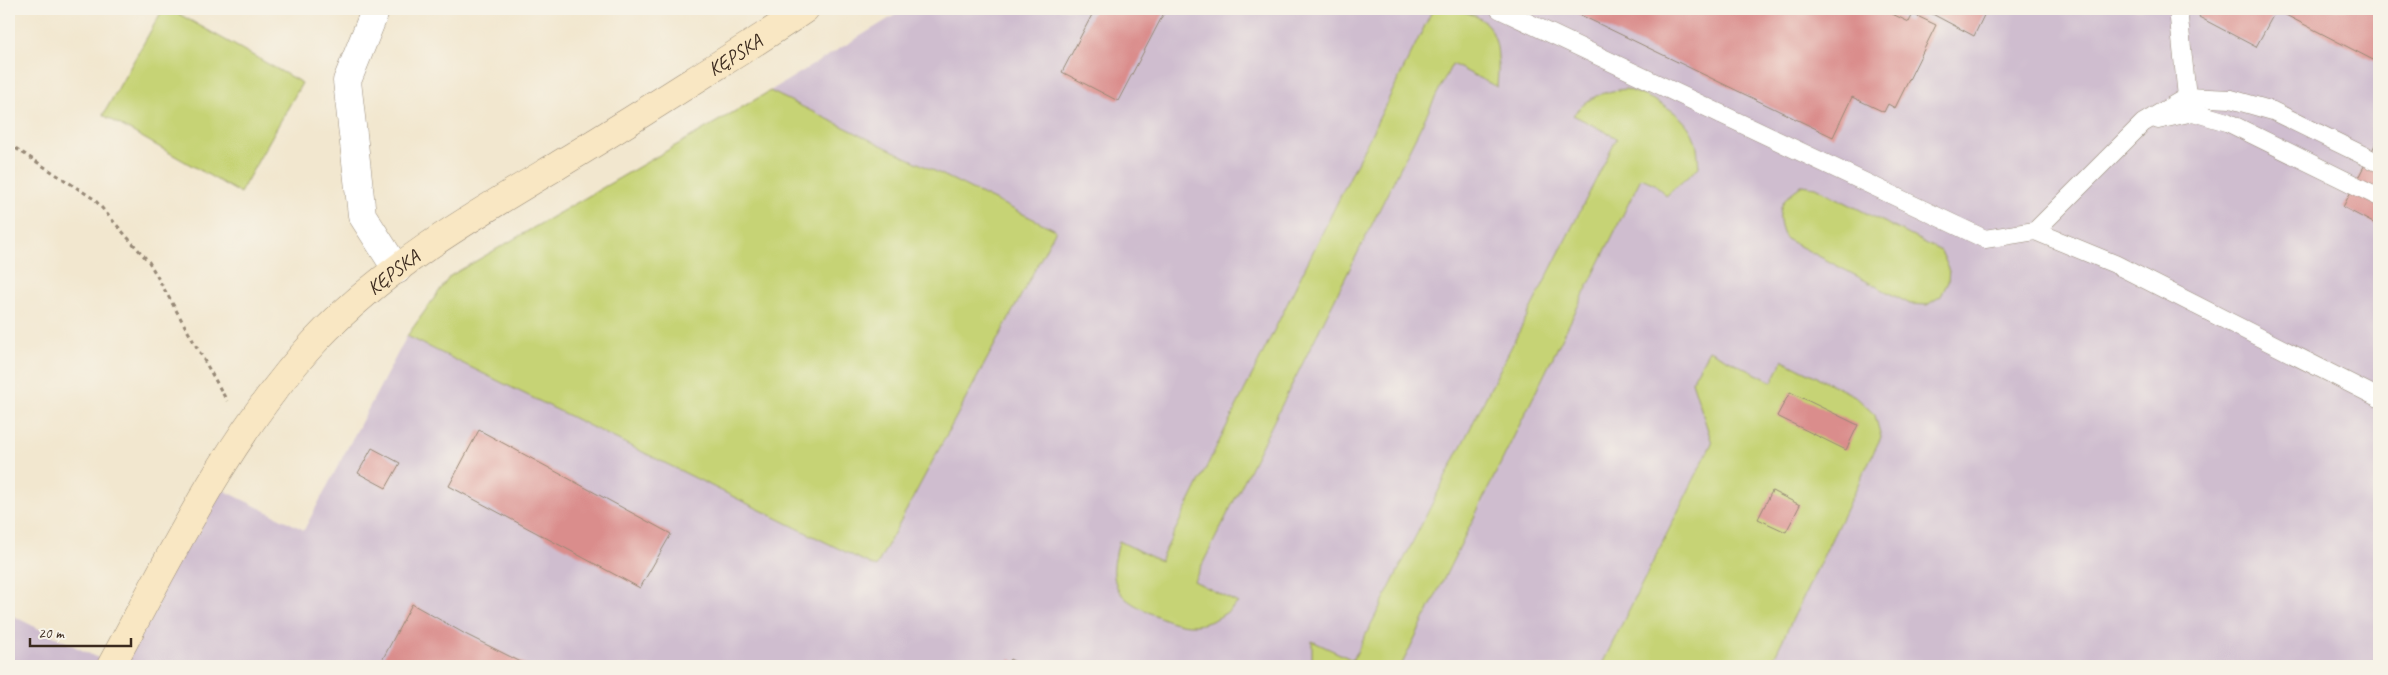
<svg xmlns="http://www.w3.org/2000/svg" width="2388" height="675" font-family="Caveat,sans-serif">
	<rect width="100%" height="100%" fill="#f7f3e8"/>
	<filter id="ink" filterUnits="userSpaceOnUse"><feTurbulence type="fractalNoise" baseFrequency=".02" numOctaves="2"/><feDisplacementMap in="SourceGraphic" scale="10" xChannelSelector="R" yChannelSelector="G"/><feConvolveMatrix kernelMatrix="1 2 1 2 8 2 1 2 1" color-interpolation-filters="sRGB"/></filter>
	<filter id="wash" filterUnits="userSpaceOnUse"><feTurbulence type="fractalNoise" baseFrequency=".0096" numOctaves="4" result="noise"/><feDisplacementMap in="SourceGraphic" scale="20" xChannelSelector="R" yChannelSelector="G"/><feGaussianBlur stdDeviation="1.12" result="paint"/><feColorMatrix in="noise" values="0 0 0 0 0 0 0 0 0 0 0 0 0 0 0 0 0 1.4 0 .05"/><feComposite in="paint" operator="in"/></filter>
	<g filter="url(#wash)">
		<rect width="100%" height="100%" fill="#f2e7cf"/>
		<polygon fill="#cfbdcf" points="905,9 2379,9 2379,666 9,666 9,614 112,665 211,484 304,530 407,336 876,566 1056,230 770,91"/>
		<g fill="#c6d375" stroke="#807e4a">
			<polygon points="163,9 170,9 302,83 240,193 103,115"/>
			<path d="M 1433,9 C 1493,9 1502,32 1497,87 L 1452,64 L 1194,581 L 1238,603 C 1205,633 1184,629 1146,611 C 1135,605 1122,599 1117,587 C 1110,572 1116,555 1119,541 L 1160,561 Z"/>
			<path d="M 1626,89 C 1652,98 1685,111 1695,140 C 1698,148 1698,159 1699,167 L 1666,196 L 1655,184 L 1641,178 L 1401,666 L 1312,666 L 1312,641 L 1353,660 L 1617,138 L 1573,115 C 1590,96 1601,92 1626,89 Z"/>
			<polygon points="770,91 1056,230 876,567 407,336 450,276"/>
			<path d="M 1803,185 L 1815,187 L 1941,251 L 1949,269 L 1948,282 L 1941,296 L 1927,305 L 1910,304 L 1786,239 C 1774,214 1779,199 1803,185 Z"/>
			<polygon points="1709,350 1772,382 1783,360 1855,396 1875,415 1881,437 1770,666 1601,666 1712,443 1692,381"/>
		</g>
		<g id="blocks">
			<g fill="#da8d8c">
				<polygon points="1095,9 1166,9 1118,101 1062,72"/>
				<polygon points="1568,9 1882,9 1909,22 1913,14 1936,25 1895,108 1888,104 1884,112 1852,97 1833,137"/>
				<polygon points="1923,9 1987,9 1974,36"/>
				<polygon points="2203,9 2379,9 2379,63 2276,10 2256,47 2199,17"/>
				<polygon points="2379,137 2379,226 2343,207"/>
				<polygon points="1790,392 1858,425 1846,450 1777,416"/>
				<polygon points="479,430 671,534 640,588 449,486"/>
				<polygon points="372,448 400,463 386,488 358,473"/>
				<polygon points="1772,491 1800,505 1786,532 1758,519"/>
				<polygon points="412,604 467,635 529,666 379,666"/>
				<polygon points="1010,659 1023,666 1006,666"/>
			</g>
		</g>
	</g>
	<g filter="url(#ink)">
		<use href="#blocks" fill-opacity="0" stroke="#968876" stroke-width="1"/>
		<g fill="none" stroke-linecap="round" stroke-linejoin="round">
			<g stroke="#968876" stroke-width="19">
				<g id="lane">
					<polyline points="1499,9 1985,239 2035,231 2115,264 2379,398"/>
					<polyline points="2187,97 2231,99 2273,111 2379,163"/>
					<polyline points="2158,120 2193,112 2227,122 2379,197"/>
					<polyline points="2035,231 2143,123 2187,97 2178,9"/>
				</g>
			</g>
			<g stroke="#968876" stroke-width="29">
				<polyline id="street" points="376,9 347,81 362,215 397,270"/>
			</g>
			<g stroke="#968876" stroke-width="29">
				<g id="secondary">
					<path id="s1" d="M 111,666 C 172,553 229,434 317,339 C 386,266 475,215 560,164 C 605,137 649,109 693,81 C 731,57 769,34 805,9"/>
				</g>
			</g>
			<polyline stroke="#968876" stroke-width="3" stroke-dasharray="4 4" stroke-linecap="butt" points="9,144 94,199 149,262 227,401"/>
			<use href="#lane" stroke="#fff" stroke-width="18"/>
			<use href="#street" stroke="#fff" stroke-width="28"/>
			<use href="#secondary" stroke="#f9e7c3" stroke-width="28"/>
		</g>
	</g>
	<g text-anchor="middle" stroke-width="4" stroke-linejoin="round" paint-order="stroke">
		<g font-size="20" fill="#3b2a1e" stroke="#f7f3e8">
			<text dy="7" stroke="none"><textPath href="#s1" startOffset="894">KĘPSKA</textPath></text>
			<text dy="7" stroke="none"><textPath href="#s1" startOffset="489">KĘPSKA</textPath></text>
		</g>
	</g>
	<rect width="2388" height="675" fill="none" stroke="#f7f3e8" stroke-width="30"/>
	<path d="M30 638v8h101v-8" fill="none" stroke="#3b2a1e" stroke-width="2.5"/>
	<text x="38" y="638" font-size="15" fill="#3b2a1e" stroke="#f7f3e8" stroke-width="4" paint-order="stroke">20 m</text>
</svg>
